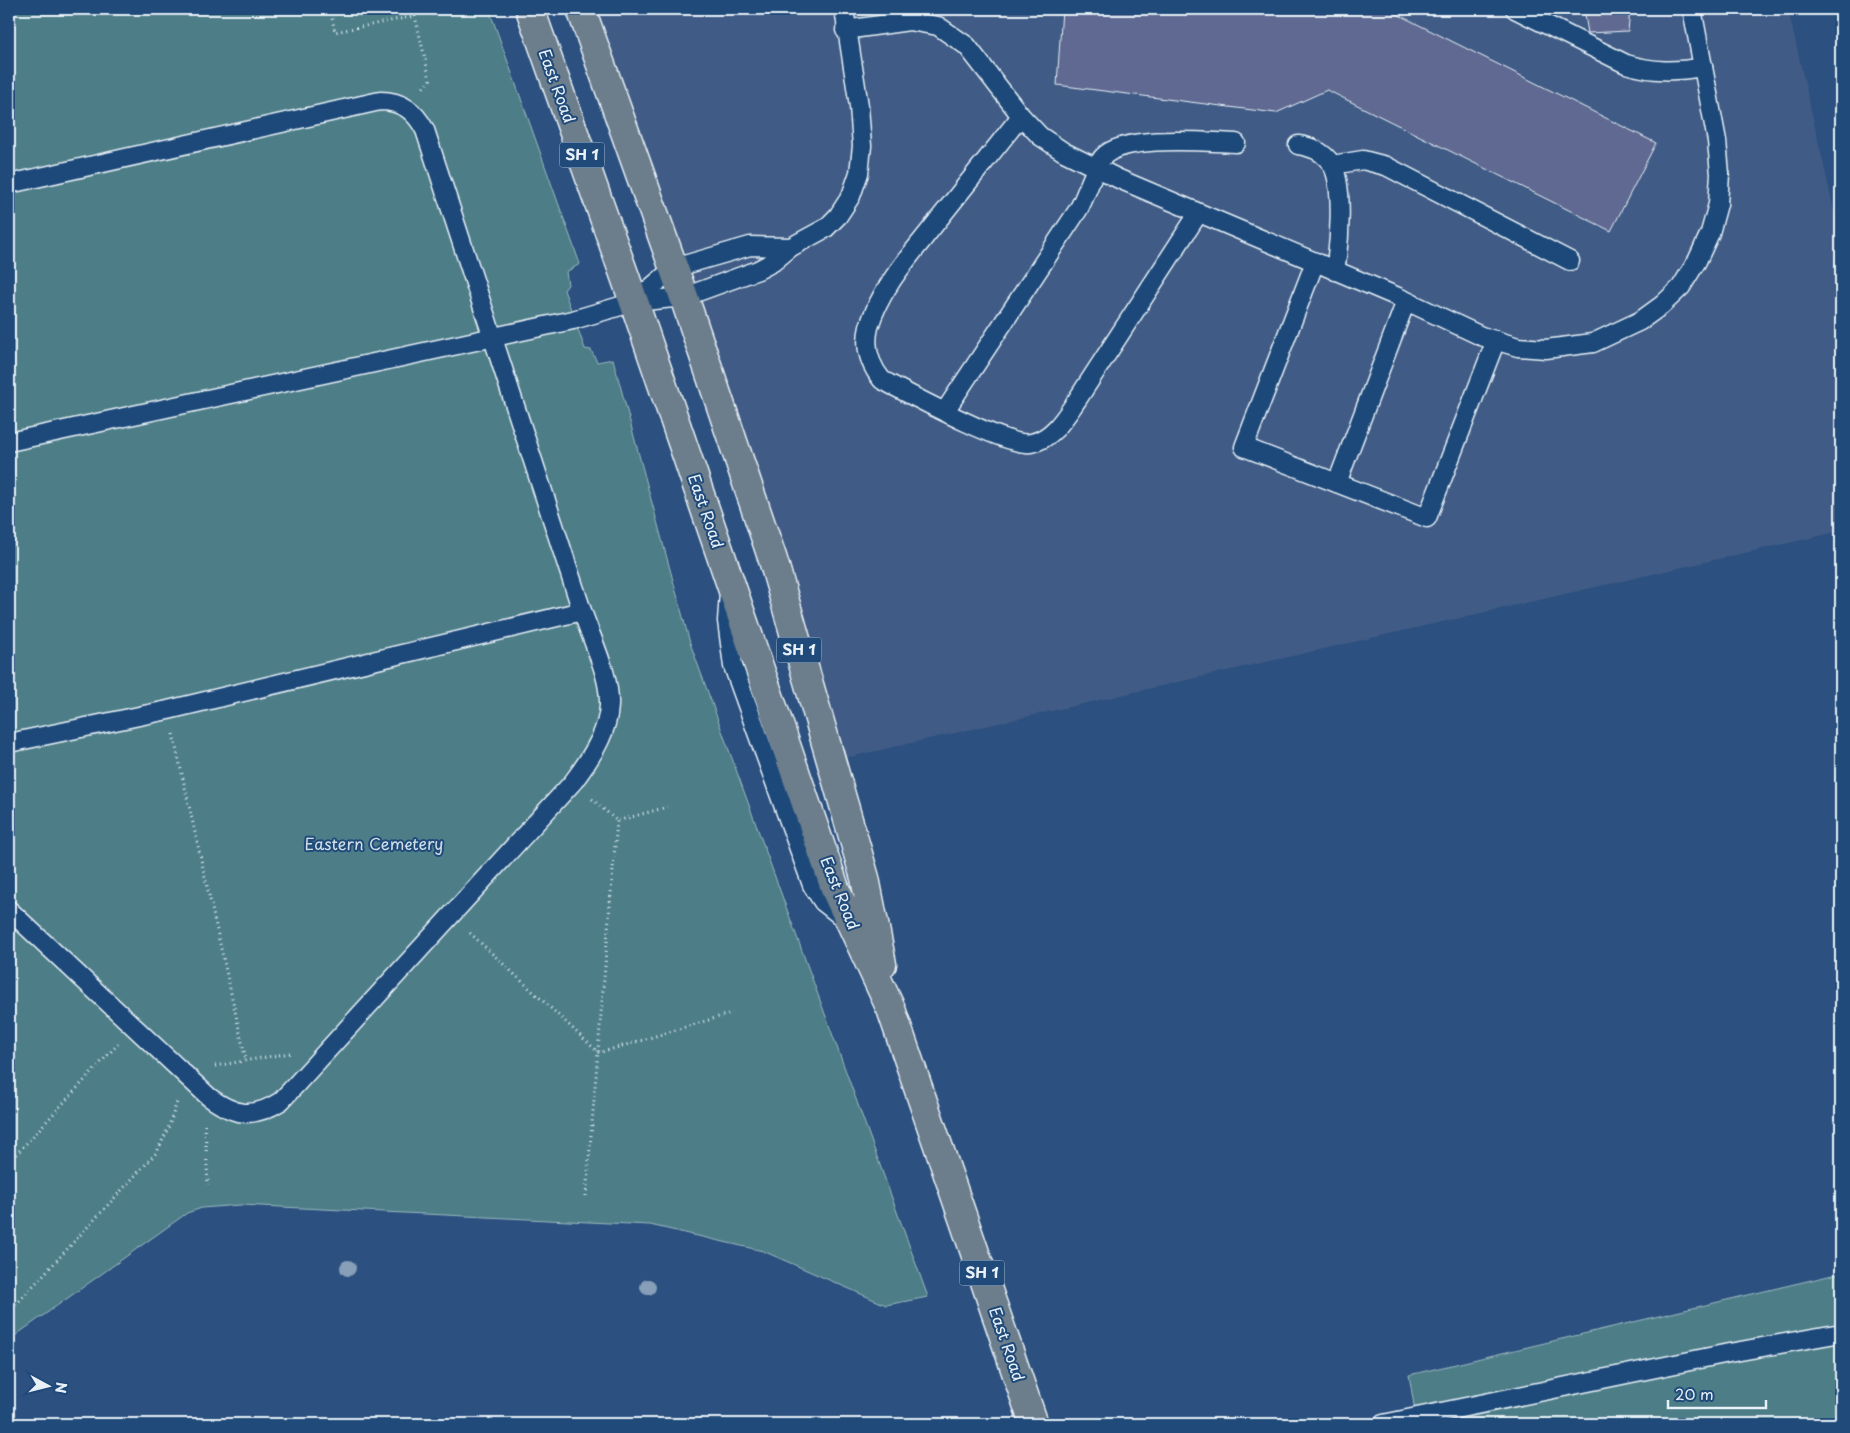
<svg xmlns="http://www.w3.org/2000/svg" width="1850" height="1433" font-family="'Playpen Sans',sans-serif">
	<rect width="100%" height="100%" fill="#2c507f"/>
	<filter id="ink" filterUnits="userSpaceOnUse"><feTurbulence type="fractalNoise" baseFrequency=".02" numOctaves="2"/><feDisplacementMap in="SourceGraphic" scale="10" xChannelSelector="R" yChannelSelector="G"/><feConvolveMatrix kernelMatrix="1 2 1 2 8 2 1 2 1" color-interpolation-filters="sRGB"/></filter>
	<g filter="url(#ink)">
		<polygon fill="#3f5b86" points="592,9 1788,9 1841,241 1841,531 841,759"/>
		<g fill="#4e7e88" stroke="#9bb8c0">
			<polygon points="9,9 489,9 580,264 566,272 568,285 564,290 585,349 591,350 597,362 613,359 690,643 928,1297 886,1305 763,1251 650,1225 240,1205 202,1208 187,1213 9,1340"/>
			<polygon points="1841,1273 1841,1424 1417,1424 1409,1375"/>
		</g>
		<g fill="#606991" stroke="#e8f1f8">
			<polygon points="1062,9 1387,9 1656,143 1611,231 1327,90 1276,113 1057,85"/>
			<polygon points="1584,9 1630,9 1628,31 1588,33"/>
		</g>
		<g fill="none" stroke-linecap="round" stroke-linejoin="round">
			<g stroke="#e8f1f8" stroke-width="21">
				<g id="lane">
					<path d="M 1515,9 L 1626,64 C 1653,72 1675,72 1703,67"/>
					<polyline points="845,30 909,21 938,26 967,46 1021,116 1040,136 1064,152 1119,179 1398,297 1481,336 1518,347 1546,349 1593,343 1640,321 1662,305 1681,287 1697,261 1710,233 1718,204 1720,174 1717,141 1692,9"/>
					<path d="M 1021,116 C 992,152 964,188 935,224 C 911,255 880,288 869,327 C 864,347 870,365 882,380 C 907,393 1009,448 1031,443 C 1053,439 1066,416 1077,400 L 1198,214"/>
					<path d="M 1298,145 C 1312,147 1322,151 1331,163 C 1345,184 1339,247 1335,271"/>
					<polyline points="1332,165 1363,160 1386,166 1570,261"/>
					<path d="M 9,184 L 380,101 C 402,101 415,111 425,130 L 582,611"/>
					<polyline points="1315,262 1244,447 1427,518 1496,340"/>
					<polyline points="634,302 674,268 750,246 791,247"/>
					<path d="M 945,411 L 1078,210 C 1086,197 1095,165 1103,157 C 1124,134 1206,142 1236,143"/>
					<polyline points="9,442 573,320 634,302 684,297 758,270 773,262 791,247 826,228 838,216 851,196 859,173 862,146 859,106 844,9"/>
					<polyline points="1337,483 1406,301"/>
					<polyline points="729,593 727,621 733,666 812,885 823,902 847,921"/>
					<path d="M 9,743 L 168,710 L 582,611 C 611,690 628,709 573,782 L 281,1101 C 253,1119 235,1116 209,1097 L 9,910"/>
					<polyline points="1383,1424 1729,1353 1841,1333"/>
				</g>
			</g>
			<g stroke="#e8f1f8" stroke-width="31">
				<g id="highway">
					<polyline points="530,9 634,302 836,891 891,1009 1034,1424"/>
					<polyline points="581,9 684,297 773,560 865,878 882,964"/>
				</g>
			</g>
			<g stroke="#e8f1f8" stroke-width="3" stroke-dasharray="1 4" stroke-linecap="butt">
				<polyline points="330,9 335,32 415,16 430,80 423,88"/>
				<polyline points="173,734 246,1060"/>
				<polyline points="592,799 617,821 667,807"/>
				<polyline points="470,933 599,1053 732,1013"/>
				<polyline points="215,1066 290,1053"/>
				<polyline points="205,1125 208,1185"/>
				<polyline points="9,1162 118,1044"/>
				<polyline points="586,1196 617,821"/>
				<polyline points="9,1312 157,1152 169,1126 177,1102"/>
			</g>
			<use href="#lane" stroke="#1f4a7a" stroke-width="18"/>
			<use href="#highway" stroke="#6c7d8b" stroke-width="28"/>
		</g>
		<g fill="#879fb8">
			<circle cx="348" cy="1268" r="8"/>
			<circle cx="648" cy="1287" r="8"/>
		</g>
	</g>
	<g text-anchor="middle" stroke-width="4" stroke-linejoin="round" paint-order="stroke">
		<g fill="#1f4a7a" stroke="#acbfd2" stroke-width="1">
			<rect x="559.5" y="142.5" width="45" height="25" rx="4"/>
			<rect x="776.5" y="637.5" width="45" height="25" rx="4"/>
			<rect x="959.5" y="1260.5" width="45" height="25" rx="4"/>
		</g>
		<g font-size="15" font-weight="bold" fill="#e8f1f8">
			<text x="582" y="160">SH 1</text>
			<text x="799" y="655">SH 1</text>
			<text x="982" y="1278">SH 1</text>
		</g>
		<g font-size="16" fill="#e8f1f8" stroke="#1f4a7a">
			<text transform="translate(557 86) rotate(70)" y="6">East Road</text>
			<text transform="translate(706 511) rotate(71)" y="6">East Road</text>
			<text transform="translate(840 893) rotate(68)" y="6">East Road</text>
			<text transform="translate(1007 1344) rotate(71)" y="6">East Road</text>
		</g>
		<g font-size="16" fill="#d1e0e7" stroke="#1f4a7a">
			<text x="374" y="850">Eastern Cemetery</text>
		</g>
	</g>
	<rect width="1850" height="1433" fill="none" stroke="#1f4a7a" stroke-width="30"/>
	<rect x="15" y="15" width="1820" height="1403" fill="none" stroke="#e8f1f8" stroke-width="2" filter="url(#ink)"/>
	<g transform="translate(48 1386) rotate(97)" stroke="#1f4a7a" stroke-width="4" paint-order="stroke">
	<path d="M0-4L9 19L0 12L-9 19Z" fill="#e8f1f8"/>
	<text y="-8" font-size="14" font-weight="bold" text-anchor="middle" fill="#e8f1f8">N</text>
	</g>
	<path d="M1668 1400v8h98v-8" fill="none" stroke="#e8f1f8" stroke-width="2.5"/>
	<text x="1675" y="1400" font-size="15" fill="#e8f1f8" stroke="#1f4a7a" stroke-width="4" paint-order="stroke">20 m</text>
</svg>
